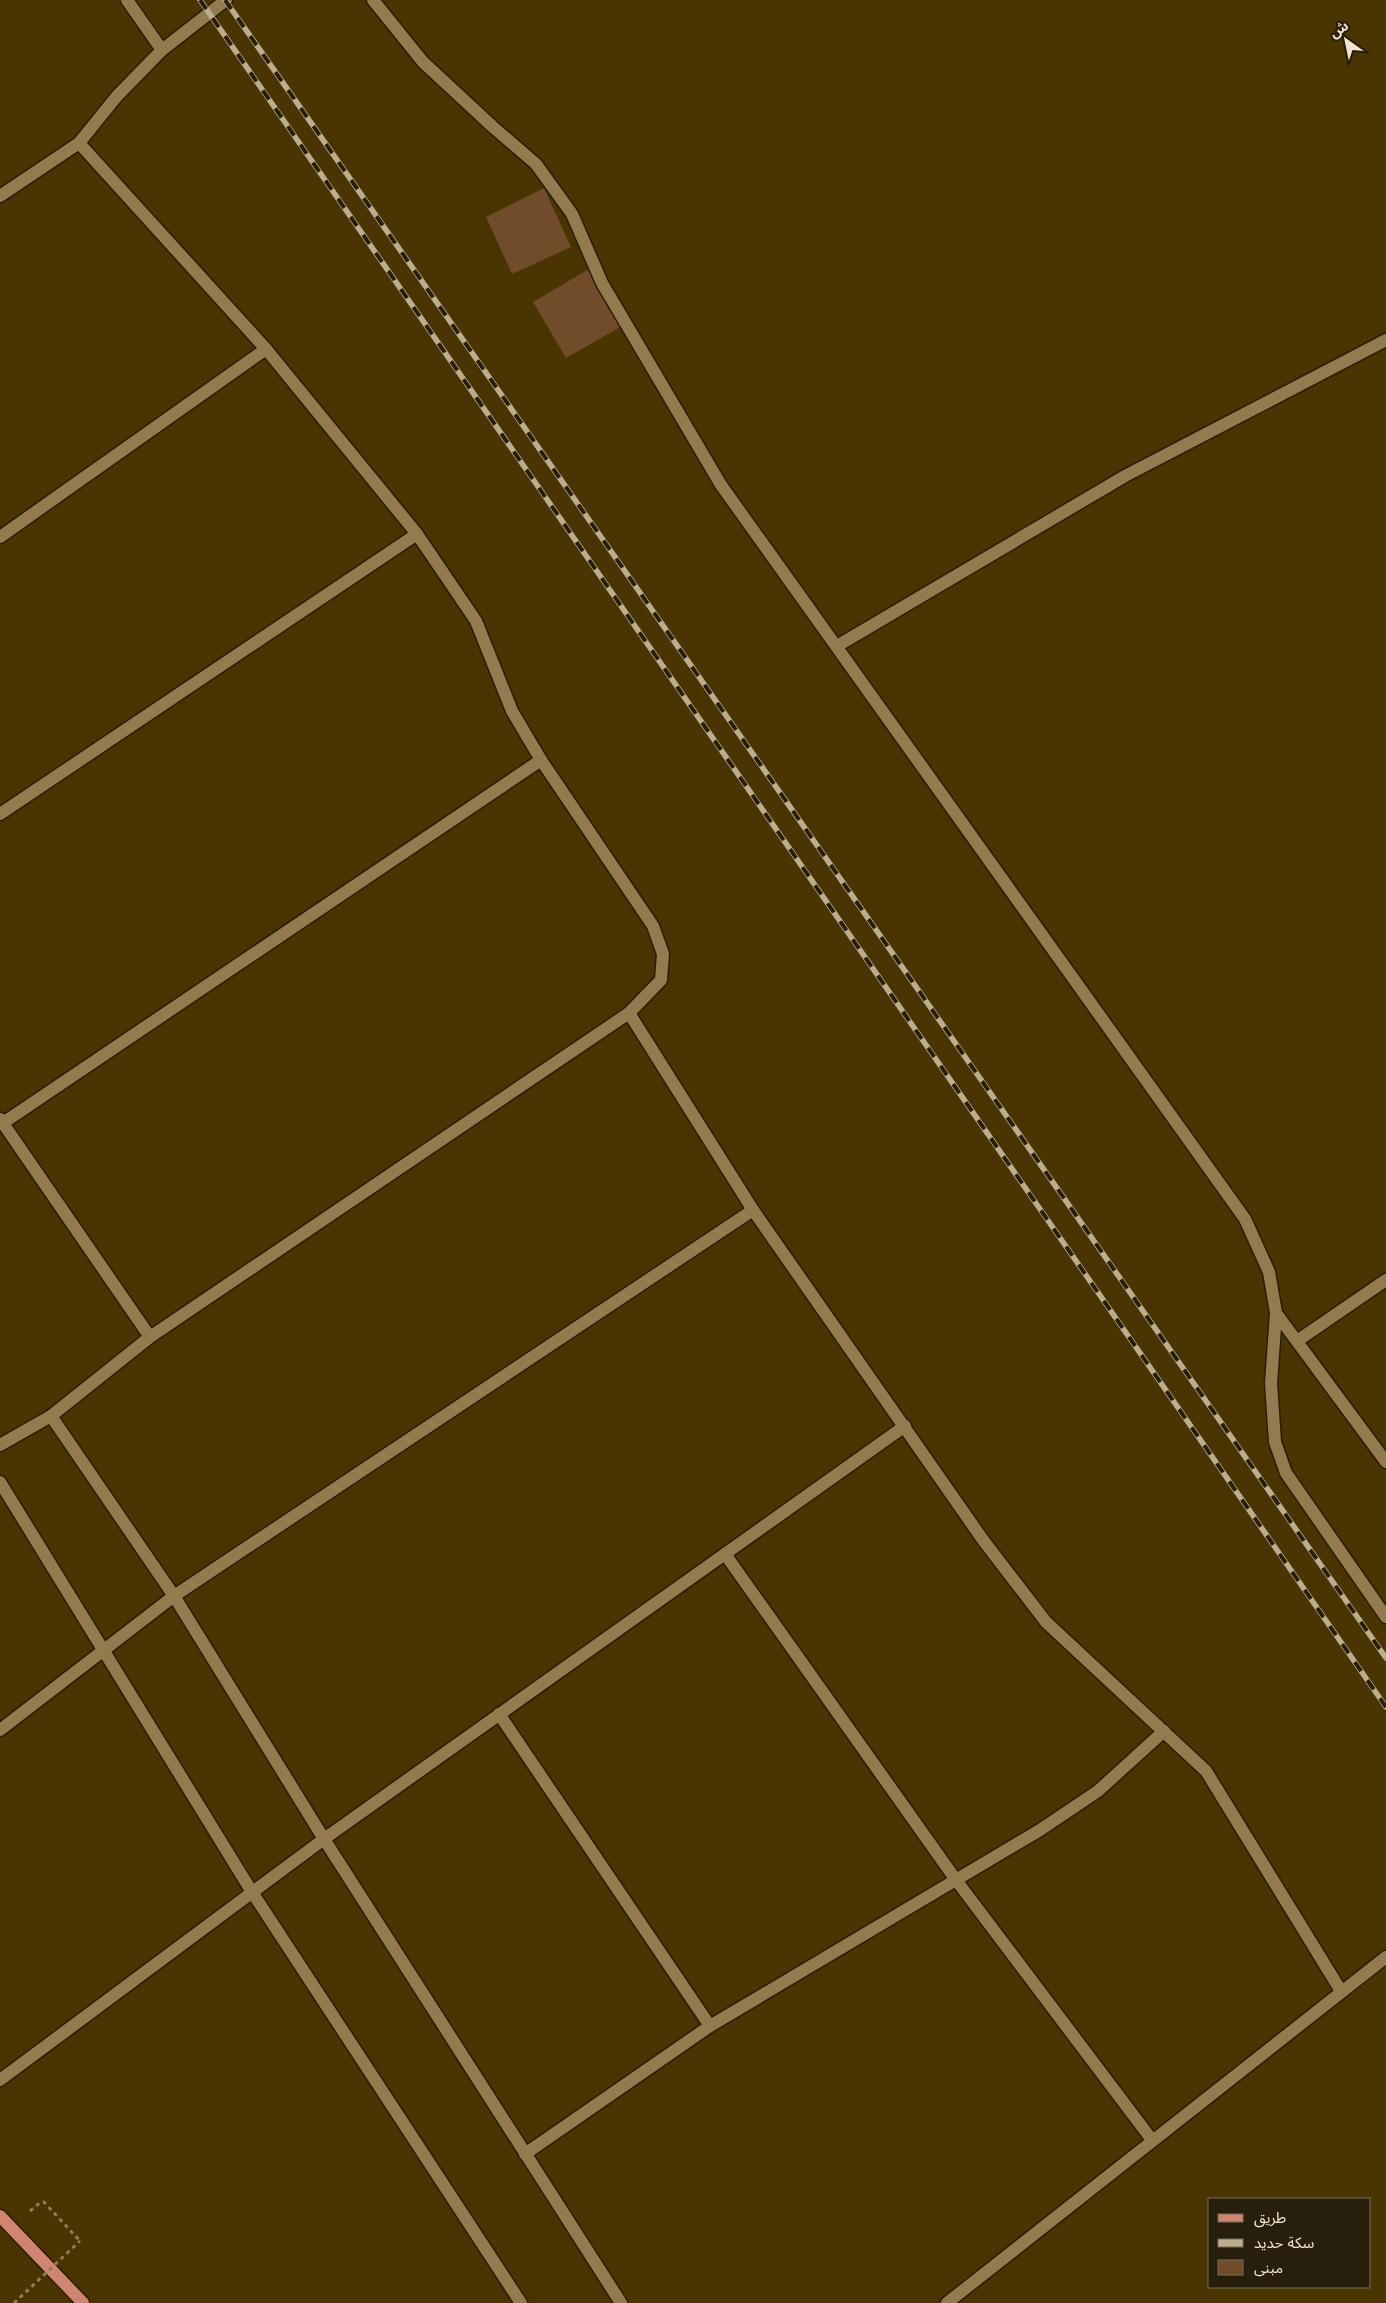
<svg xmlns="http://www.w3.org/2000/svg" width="1386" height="2303" font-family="'Libre Baskerville','Noto Sans Arabic',serif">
	<rect width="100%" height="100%" fill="#493402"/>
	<g fill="#704c2b">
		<polygon points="544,188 571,247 512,274 486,217"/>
		<polygon points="589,269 622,326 566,358 533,302"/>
	</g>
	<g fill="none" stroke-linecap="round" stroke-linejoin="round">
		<g stroke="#2c1c00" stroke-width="15">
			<g id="minor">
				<polyline points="127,0 162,50"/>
				<polyline points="373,0 423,62 493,127 536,164 572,214 602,283 721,485 1245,1219 1269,1272 1276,1313 1271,1383 1275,1442 1286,1473 1386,1617"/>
				<polyline points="0,196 79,143 117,96 162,50 226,0"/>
				<polyline points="0,537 266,349"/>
				<polyline points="837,646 1125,476 1386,340"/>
				<polyline points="0,814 417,534"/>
				<polyline points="629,1013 753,1210 983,1540 1046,1622 1206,1771 1341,1991"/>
				<polyline points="0,1119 150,1337"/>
				<polyline points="3,1123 541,760"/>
				<polyline points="1276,1313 1386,1462"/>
				<polyline points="1297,1341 1386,1280"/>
				<polyline points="51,1416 174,1596 324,1839 621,2303"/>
				<polyline points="0,1445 51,1416 150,1337 629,1013 661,980 663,954 653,926 541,760 512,711 476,621 417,534 266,349 79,143"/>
				<polyline points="0,1482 252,1892 521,2303"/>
				<polyline points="725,1554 956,1880 1152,2140"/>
				<polyline points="499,1714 710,2026"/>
				<polyline points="0,1730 174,1596 753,1210"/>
				<polyline points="0,2080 324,1839 905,1426"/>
				<polyline points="525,2154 710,2026 1040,1830 1098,1791 1164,1731"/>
				<polyline points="947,2303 1386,1957"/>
			</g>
		</g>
		<g stroke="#2c1c00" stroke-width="15">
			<polyline id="major" points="0,2216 83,2303"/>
		</g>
		<polyline stroke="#8e7d56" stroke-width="3" stroke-dasharray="4 4" stroke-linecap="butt" points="30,2211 41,2202 44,2202 80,2241"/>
		<use href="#minor" stroke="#937b4f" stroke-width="12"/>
		<use href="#major" stroke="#d08571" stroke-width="12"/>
		<g stroke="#bcad8d" stroke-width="5.5">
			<g id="rail">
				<polyline points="200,0 1386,1707"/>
				<polyline points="225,0 1386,1658"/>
			</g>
		</g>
		<use href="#rail" stroke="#271e0b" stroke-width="4" stroke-dasharray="11" stroke-linecap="butt"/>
		<polyline stroke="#8e7d56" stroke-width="3" stroke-dasharray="4 4" stroke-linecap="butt" points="14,2303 80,2241"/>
	</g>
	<rect x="1208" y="2198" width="162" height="90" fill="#271e0b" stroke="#786e59"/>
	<rect x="1218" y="2214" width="25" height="8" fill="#d08571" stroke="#786e59"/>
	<text x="1254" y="2223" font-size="15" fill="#f2e5ce">طريق</text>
	<rect x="1218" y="2239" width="25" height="8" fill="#bcad8d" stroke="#786e59"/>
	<text x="1254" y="2248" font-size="15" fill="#f2e5ce">سكة حديد</text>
	<rect x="1218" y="2260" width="25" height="15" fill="#704c2b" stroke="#786e59"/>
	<text x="1254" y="2273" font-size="15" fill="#f2e5ce">مبنى</text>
	<g transform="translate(1346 40) rotate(327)" stroke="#271e0b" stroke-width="4" paint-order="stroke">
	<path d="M0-4L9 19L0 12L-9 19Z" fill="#f2e5ce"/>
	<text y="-8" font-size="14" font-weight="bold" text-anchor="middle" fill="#f2e5ce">ش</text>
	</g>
</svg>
